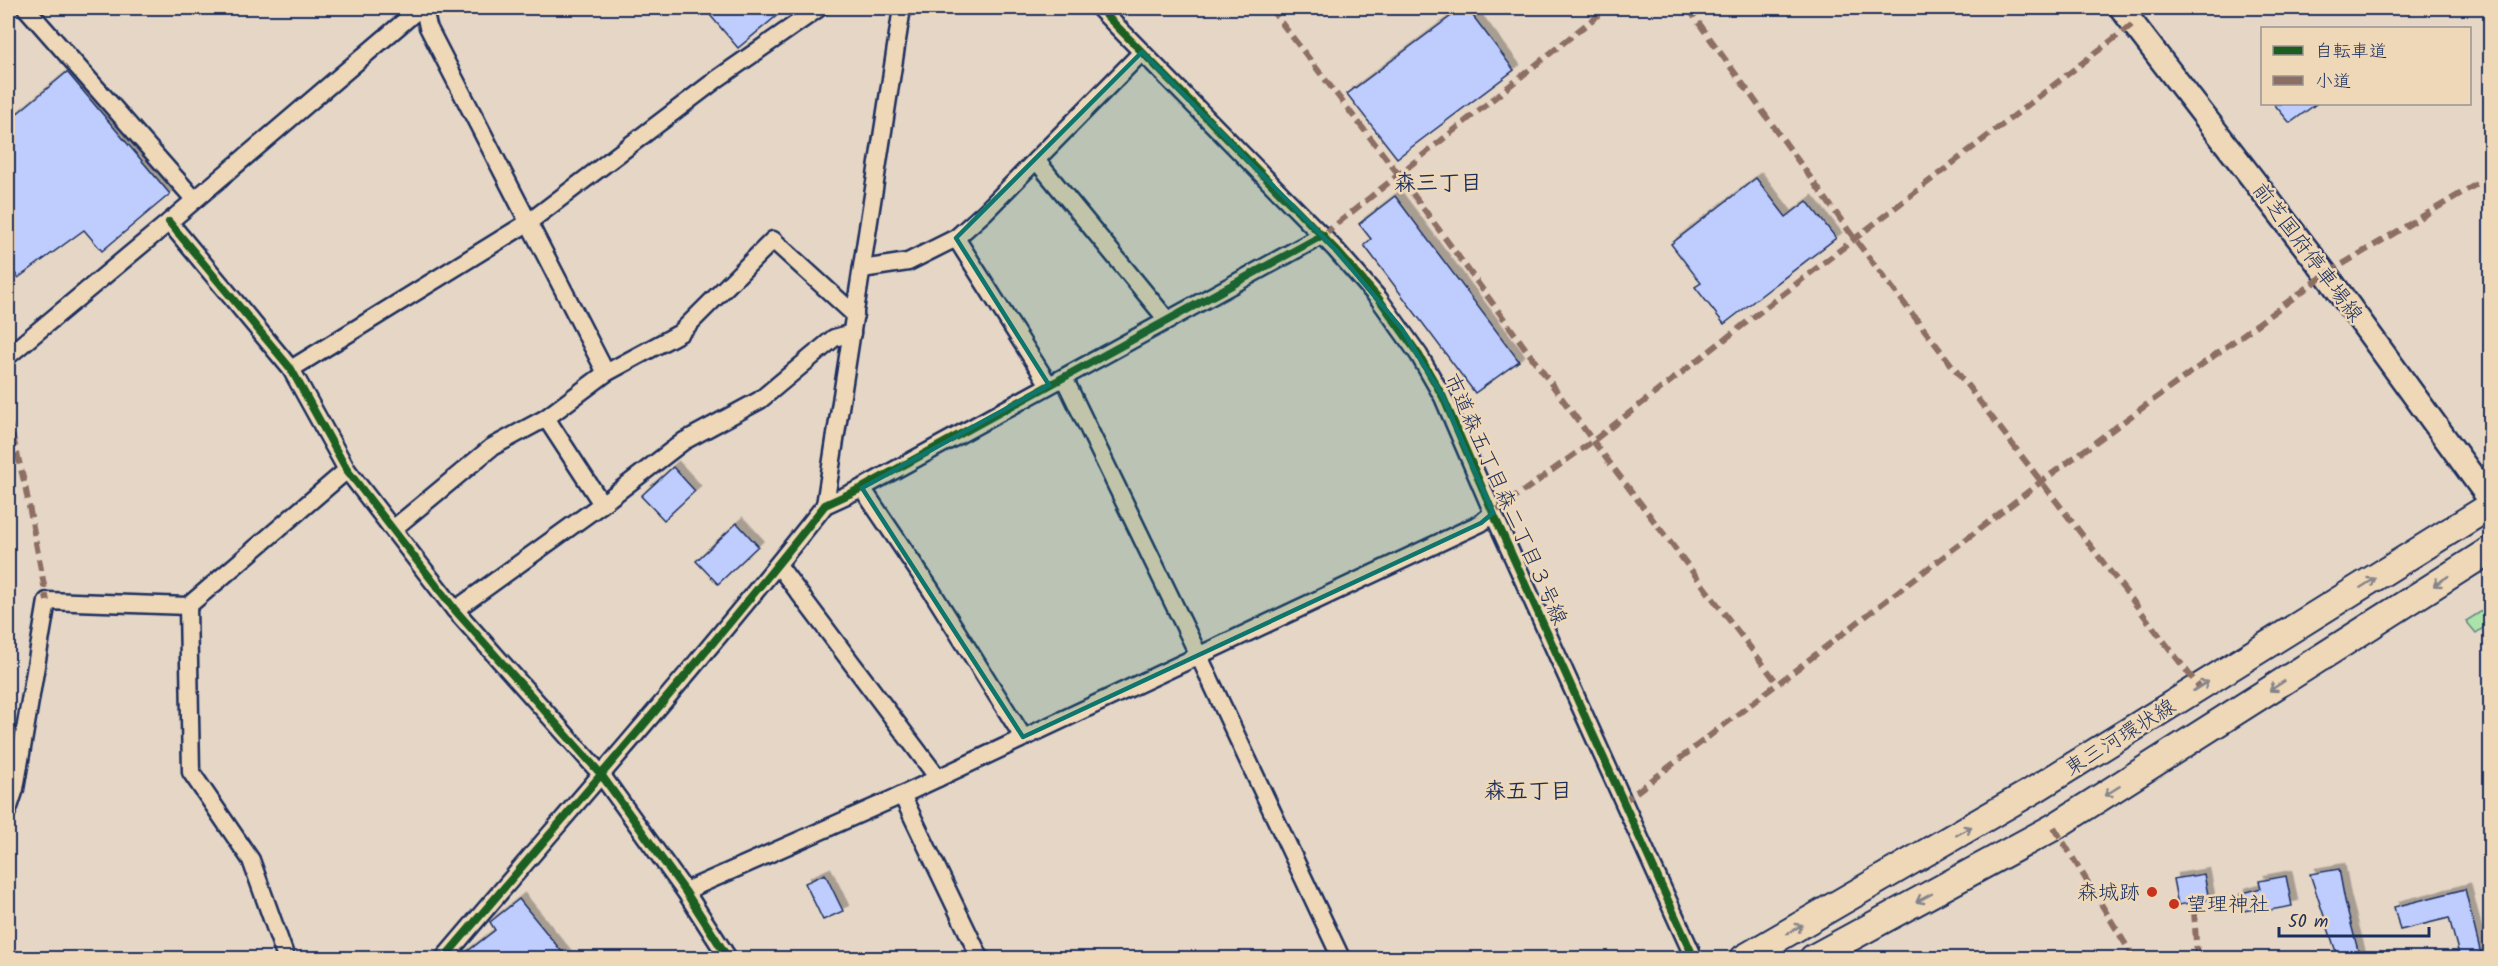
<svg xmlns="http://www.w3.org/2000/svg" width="2498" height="966" font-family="Kalam,'Klee One',sans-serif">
	<defs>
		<filter id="shadow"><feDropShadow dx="5.5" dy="-5.5" stdDeviation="0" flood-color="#0004"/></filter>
	</defs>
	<rect width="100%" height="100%" fill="#e5d6c6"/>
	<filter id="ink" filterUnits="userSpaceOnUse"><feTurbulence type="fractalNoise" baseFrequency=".0167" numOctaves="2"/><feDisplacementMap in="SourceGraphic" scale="12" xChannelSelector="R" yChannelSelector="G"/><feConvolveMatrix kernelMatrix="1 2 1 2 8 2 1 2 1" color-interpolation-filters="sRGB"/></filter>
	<g filter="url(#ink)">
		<polygon fill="#abe3a8" stroke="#638983" stroke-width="1.5" points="2490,606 2490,623 2476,633 2466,621"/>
		<g fill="#becdfe" stroke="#1b2f5e" stroke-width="1.5" filter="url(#shadow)">
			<polygon points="704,8 786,8 738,48"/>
			<polygon points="1462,8 1467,8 1514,70 1397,158 1347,94"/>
			<polygon points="67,72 170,194 102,251 84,230 18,278 8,262 8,121"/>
			<polygon points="2274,104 2316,104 2290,123"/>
			<polygon points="1756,178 1786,217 1807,201 1836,238 1724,324 1695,287 1701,283 1671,244"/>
			<polygon points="1395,196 1519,361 1475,393 1364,245 1371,239 1359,224"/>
			<polygon points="673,467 695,491 664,520 641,496"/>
			<polygon points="737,523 758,546 718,584 696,561"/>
			<polygon points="2339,869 2345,901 2360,958 2338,958 2310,874"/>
			<polygon points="825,874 843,911 823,920 805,883"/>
			<polygon points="2204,874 2209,900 2178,905 2173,879"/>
			<polygon points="2286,876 2292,906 2265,911 2264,907 2243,911 2240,894 2261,888 2259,881"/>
			<polygon points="2465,889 2482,958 2460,958 2449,918 2400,930 2394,907"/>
			<polygon points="519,899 567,958 459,958 495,930 490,922"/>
		</g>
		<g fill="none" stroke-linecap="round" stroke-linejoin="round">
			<g stroke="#1b2f5e" stroke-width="21">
				<g id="minor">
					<polyline points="26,8 194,199"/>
					<polyline points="424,8 428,27 606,373"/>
					<polyline points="1099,8 1336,250 1379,299 1419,355 1443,397 1493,513 1694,958"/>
					<polyline points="1036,160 1168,321"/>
					<polyline points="169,222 291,369 347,470 455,610 600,773 685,891 728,958"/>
					<polyline points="956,238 1049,385"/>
					<polyline points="862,269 908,262 956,238 985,212 1142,52"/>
					<polyline points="8,356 169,222 420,8"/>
					<polyline points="291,369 529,222 717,79 819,8"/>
					<polyline points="1064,378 1198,654 1341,958"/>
					<polyline points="546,418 602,504"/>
					<polyline points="862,488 931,590 1023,737"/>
					<polyline points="825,505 902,8"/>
					<polyline points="393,529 492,447 546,418 606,373 680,333 773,240 855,315"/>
					<polyline points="778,565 938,778"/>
					<polyline points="188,606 191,772 251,860 286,958"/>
					<polyline points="455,610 602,504 684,441 760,400 834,338 852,333"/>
					<polyline points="902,795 980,958"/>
					<polyline points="8,810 15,789 47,601 188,606 347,470"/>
					<polyline points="685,891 902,795 1481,523 1493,513"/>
					<path d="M 444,958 C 572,807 703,660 825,505 L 862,488 L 1323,235"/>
				</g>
			</g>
			<g stroke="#1b2f5e" stroke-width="27">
				<polyline id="secondary" points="2121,8 2326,274 2490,500"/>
			</g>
			<g stroke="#1b2f5e" stroke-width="30">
				<g id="primary">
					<polyline points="1744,958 2034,790 2490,506"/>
					<polyline points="1813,958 2054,827 2490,550"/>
				</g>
			</g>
			<use href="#minor" stroke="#efd8b8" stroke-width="16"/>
			<use href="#secondary" stroke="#efd8b8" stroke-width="22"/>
			<use href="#primary" stroke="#efd8b8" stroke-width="26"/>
			<g stroke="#8d6e63" stroke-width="6" stroke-dasharray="12 6" stroke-linecap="butt">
				<polyline points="1270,8 1399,175 1593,441 1778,684"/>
				<polyline points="1688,8 1854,238 2199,687"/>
				<polyline points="1323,235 1607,8"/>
				<polyline points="8,418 25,485 47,601"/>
				<polyline points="1493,513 1593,441 2134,23"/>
				<polyline points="1622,803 2042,481 2326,274 2490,176"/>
				<polyline points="2054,827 2134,958"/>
				<polyline points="2194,910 2197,958"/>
			</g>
			<g stroke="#efd8b8" stroke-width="11">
				<g id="cycleway">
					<polyline points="1099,8 1336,250 1379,299 1419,355 1443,397 1493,513 1694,958"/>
					<polyline points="169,222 291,369 347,470 455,610 600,773 685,891 728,958"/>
					<path d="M 444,958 C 572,807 703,660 825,505 L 862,488 L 1323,235"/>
				</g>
			</g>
			<use href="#cycleway" stroke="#1b5e20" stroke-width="8"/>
		</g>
		<defs><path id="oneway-shaft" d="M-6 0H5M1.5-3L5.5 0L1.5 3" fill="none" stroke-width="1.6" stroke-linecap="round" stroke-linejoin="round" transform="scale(1.5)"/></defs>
		<g stroke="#85848b">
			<use href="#oneway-shaft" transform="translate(2441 581) rotate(147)"/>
			<use href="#oneway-shaft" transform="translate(2368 583) rotate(-32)"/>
			<use href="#oneway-shaft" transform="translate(2201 686) rotate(-32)"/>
			<use href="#oneway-shaft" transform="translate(2277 686) rotate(147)"/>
			<use href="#oneway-shaft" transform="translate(2112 791) rotate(148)"/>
			<use href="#oneway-shaft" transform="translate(1964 831) rotate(-30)"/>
			<use href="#oneway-shaft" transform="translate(1924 898) rotate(152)"/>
			<use href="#oneway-shaft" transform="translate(1795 929) rotate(-30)"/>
		</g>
	</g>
	<path fill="#0f766e" fill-opacity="0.2" stroke="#0f766e" stroke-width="4.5" stroke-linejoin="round" d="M 1142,52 L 1336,250 L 1402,329 L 1443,397 L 1493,513 L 1481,523 L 1023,737 L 862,488 L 1049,385 L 956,238 Z"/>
	<g fill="#c8321e" stroke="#efd8b8" stroke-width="2">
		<circle cx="2152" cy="892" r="6"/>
		<circle cx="2174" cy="904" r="6"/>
	</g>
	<g text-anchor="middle" stroke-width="5" stroke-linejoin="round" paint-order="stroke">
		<g font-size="21" fill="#1b2f5e" stroke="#efd8b8">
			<text transform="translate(2308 252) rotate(53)" y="7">前芝国府停車場線</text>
			<text transform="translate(1506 499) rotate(66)" y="7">市道森五丁目森二丁目３号線</text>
			<text transform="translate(2120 737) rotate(-32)" y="7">東三河環状線</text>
		</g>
		<g font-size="21" fill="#1b2f5e" stroke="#efd8b8" text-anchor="end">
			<text x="2140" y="899">森城跡</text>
			<text x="2186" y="911" text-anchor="start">望理神社</text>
		</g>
		<g font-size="22" font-weight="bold" fill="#1b2f5e" stroke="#efd8b8">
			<text x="1438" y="190">森三丁目</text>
			<text x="1528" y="798">森五丁目</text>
		</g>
	</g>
	<rect width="2498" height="966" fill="none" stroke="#efd8b8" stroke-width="30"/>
	<rect x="15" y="15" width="2468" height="936" fill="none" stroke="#1b2f5e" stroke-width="2" filter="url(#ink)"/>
	<rect x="2261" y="27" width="210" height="78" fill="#efd8b8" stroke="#9a9494" stroke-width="1.5"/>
	<rect x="2273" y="46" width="30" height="9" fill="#1b5e20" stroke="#9a9494" stroke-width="1.5"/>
	<text x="2315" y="57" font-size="18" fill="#1b2f5e">自転車道</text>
	<rect x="2273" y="76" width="30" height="9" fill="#8d6e63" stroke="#9a9494" stroke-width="1.5"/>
	<text x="2315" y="87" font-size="18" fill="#1b2f5e">小道</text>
	<path d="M2279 927v9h150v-9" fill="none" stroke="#1b2f5e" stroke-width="3"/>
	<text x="2288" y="927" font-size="18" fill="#1b2f5e" stroke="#efd8b8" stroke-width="4.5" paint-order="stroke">50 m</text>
</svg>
